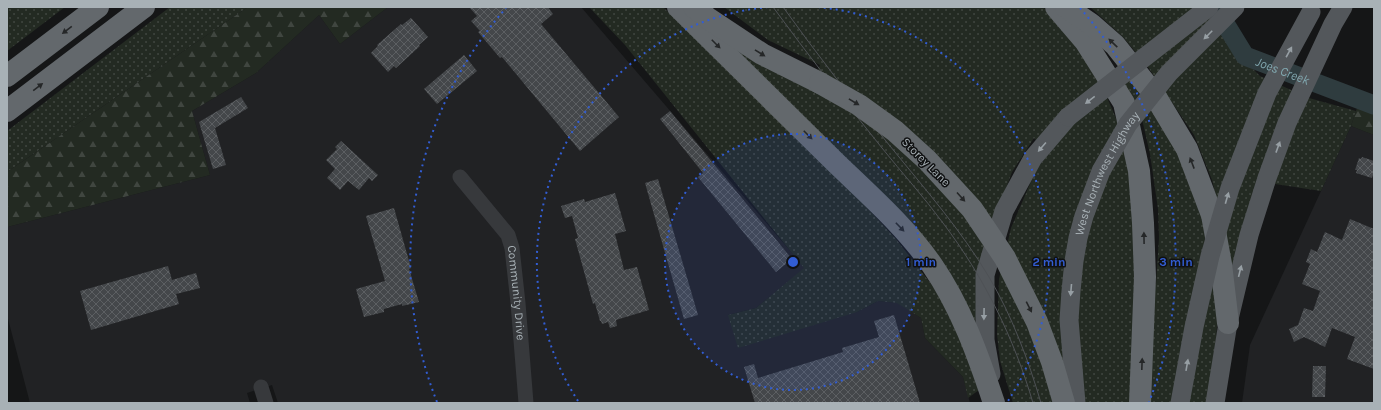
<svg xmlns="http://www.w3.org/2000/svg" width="1381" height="410" font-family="Karla,sans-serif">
	<defs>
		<pattern id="green-dots" width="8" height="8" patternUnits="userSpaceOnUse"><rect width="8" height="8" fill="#232a22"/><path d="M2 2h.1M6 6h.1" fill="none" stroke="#404640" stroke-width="1.8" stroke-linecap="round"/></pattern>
		<pattern id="forest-firs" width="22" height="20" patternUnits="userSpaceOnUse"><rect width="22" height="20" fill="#232a22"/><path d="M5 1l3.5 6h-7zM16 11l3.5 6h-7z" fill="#404640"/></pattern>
		<pattern id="building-cross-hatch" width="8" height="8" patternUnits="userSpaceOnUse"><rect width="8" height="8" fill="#44474a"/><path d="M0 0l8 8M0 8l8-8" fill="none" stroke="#5c5f62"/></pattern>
	</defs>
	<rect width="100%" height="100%" fill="#151617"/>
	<g fill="#212224">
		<polygon points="388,7 581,7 805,268 756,308 728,315 857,312 878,301 898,303 921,318 925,338 963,377 970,403 278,403 272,385 247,393 250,403 30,403 7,315 7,227 210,175 192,111 256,73 319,15 340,44"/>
		<polygon points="1351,126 1374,135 1374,403 1242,403 1250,345"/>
	</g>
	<g fill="url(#green-dots)">
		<polygon points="7,7 65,7 7,51"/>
		<polygon points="170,7 248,7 7,172 7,131"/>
		<polygon points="589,7 663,7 844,183 896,239 935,289 961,333 979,390 968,398 963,377 925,338 921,318 897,303 878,301 857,312 738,348 728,315 756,308 804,268 625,45"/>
		<path d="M 724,7 L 1043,7 C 1089,50 1123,118 1133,180 C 1134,190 1133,202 1133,213 C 1134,236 1134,260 1135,283 L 1156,284 L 1159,238 L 1158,209 L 1150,154 L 1142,119 L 1124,83 L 1136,74 L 1163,112 L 1207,218 L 1215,290 L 1217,323 L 1216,349 L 1209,403 L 1013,403 L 1000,361 L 997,334 L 999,279 L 1011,228 L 1036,170 L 1049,153 L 1034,138 L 1012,172 L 985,245 L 974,332 L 966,310 L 728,44 L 811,85 L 820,65 L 768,40 Z"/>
		<polygon points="1090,7 1208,7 1233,49 1260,76 1309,98 1356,111 1351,126 1321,191 1275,184 1233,272 1226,235 1212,180 1194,135 1148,67 1123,37"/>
	</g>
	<g fill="url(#forest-firs)">
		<polygon points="248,7 388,7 340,44 319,15 256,73 192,111 210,175 7,227 7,172"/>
		<polygon points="1360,99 1374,105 1374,135 1351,126"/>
	</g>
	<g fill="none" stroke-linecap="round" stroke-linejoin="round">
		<path stroke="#2f3c3f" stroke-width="19" id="s1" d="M 1215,7 L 1245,56 L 1374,105"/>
	</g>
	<g fill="url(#building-cross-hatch)">
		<polygon points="469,7 548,7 553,14 541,24 619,117 580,151 502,57 500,58 478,32 480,31 471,21 477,16"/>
		<polygon points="411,18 428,37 419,45 420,46 396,68 394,66 388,72 371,53 378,46 377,45 401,24 402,25"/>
		<polygon points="464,55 477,71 437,104 424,89"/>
		<polygon points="241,97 248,108 215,128 226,165 213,169 199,122"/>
		<polygon points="670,111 792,259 776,272 698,177 703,173 660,119"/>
		<polygon points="341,141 378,175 372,181 369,178 359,190 348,181 340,190 327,178 335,169 326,160 337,149 335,147"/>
		<polygon points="1362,157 1374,161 1374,172 1372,178 1356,173 1357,170 1355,170 1359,158 1361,159"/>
		<polygon points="658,179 698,315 684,319 645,183"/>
		<polygon points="615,193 626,231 615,234 624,270 637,267 649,310 616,320 617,326 610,328 608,322 602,324 601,321 600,321 595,303 593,304 575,239 578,238 572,216 565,218 561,206 584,199 585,202"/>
		<polygon points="394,208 411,268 409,269 419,302 402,306 402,304 384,309 384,312 364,317 356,289 385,281 366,216"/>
		<polygon points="1350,219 1374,229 1374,369 1347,359 1355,337 1332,328 1325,347 1304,337 1294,342 1289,329 1298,325 1304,308 1313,311 1320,291 1302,284 1310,264 1306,262 1311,249 1317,252 1325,232 1342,240"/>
		<polygon points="168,266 172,280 196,273 200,288 176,294 179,304 91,330 80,291"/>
		<polygon points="894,315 920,403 755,403 744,367 754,364 758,378 843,352 842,348 879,337 874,321"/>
		<polygon points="1313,366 1326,366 1325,397 1312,397"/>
	</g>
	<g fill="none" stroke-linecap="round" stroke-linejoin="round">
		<g stroke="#37393c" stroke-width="15">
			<path id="s2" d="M 460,177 L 508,235 L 512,248 L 518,303 L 526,403"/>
			<polyline points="261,387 266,403"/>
		</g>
		<g stroke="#53575b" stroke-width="19">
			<polyline points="991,374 985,340 985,275 1004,211 1033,158 1068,117"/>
			<polyline points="1215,403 1228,323 1249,235 1267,178 1287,123 1333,24 1343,7"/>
		</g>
		<g stroke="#63686c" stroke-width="22">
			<path d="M 678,7 C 730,59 783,110 835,162 C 868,194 906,227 932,265 C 961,307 978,355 994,403"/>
			<polyline points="694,7 709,19 762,54 820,83"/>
			<polyline points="1056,7 1085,41 1124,103 1139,171 1143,223 1145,277 1140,403"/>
			<polyline points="1066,7 1091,24 1115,45 1154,94 1187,149 1212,215 1221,264 1228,323"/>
			<polyline points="7,76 98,7"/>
			<polyline points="7,111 144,7"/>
		</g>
		<g stroke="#4e5155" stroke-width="1">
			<path d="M 773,7 C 808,55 845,102 882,148 C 902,173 924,197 943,223 C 984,277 1014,338 1033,403"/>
			<path d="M 783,7 C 817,54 853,101 890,146 C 925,189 961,230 989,277 C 1012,316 1028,359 1041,403"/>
		</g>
		<g stroke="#53575b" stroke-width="19">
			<polyline points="1068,117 1209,7"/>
			<path id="s3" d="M 1076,403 L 1069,320 L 1071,291 L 1074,261 L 1078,238 L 1084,216 L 1101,171 L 1128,124 L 1169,73 L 1235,7"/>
			<polyline points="1180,403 1194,327 1210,256 1230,188 1267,93 1311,12"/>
		</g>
		<polyline stroke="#63686c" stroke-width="22" points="820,83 859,105 895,131 927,160 972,209 1005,258 1037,322 1052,362 1064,403"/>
	</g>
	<defs><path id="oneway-solid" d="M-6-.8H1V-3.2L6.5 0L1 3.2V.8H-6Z"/></defs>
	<g fill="#252728">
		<use href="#oneway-solid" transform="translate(67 30) rotate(143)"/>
		<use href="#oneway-solid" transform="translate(1113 43) rotate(-136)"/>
		<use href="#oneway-solid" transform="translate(716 44) rotate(45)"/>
		<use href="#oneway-solid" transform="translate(760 53) rotate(32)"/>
		<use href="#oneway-solid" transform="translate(38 87) rotate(-37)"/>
		<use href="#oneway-solid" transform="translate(854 102) rotate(31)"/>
		<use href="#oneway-solid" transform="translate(808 135) rotate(45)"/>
		<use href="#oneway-solid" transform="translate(1192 163) rotate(-111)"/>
		<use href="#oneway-solid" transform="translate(961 197) rotate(48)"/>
		<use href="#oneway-solid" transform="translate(900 227) rotate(46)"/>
		<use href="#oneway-solid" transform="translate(1144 238) rotate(-91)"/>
		<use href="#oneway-solid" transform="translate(1029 307) rotate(63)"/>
		<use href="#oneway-solid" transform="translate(1142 364) rotate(-88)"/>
	</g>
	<g fill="#979fa4">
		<use href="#oneway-solid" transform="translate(1208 35) rotate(135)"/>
		<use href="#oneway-solid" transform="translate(1289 52) rotate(-61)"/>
		<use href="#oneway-solid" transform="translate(1090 100) rotate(142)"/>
		<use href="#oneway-solid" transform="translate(1042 147) rotate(131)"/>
		<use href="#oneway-solid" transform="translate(1278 147) rotate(-70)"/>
		<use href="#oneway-solid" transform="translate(1227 198) rotate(-74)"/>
		<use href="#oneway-solid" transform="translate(1240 271) rotate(-76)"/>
		<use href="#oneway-solid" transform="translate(1071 290) rotate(95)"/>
		<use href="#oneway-solid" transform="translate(984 314) rotate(91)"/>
		<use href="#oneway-solid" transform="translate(1187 365) rotate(-80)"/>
	</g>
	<circle cx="793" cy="262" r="128" fill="#325dd3" fill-opacity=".12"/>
	<g fill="none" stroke="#325dd3" stroke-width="2" stroke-dasharray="2 4">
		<circle cx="793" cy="262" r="128"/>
		<path d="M578 401A256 256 0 0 1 768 7M818 7A256 256 0 0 1 1008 401"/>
		<path d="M437 402A383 383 0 0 1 506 8M1080 8A383 383 0 0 1 1149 402"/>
	</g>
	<g text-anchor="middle" stroke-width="3" stroke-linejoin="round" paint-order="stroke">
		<g font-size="12" fill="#a8b1b6" stroke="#101112">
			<text transform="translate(926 162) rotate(45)" y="4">Storey Lane</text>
			<text dy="4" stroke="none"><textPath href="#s3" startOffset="237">West Northwest Highway</textPath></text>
			<text dy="4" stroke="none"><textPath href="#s2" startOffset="134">Community Drive</textPath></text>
		</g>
		<g font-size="13" font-style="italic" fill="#81a7af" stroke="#101112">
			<text dy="5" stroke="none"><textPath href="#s1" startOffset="98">Joes Creek</textPath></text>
		</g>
	</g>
	<circle cx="793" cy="262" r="6" fill="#325dd3" stroke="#101112" stroke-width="2"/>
	<g font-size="12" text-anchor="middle" font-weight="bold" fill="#325dd3" stroke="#101112" stroke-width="3" stroke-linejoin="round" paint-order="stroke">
		<text x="921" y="266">1 min</text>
		<text x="1049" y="266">2 min</text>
		<text x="1176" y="266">3 min</text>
	</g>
	<rect width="1381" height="410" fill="none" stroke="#a8b1b6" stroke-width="16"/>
</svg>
